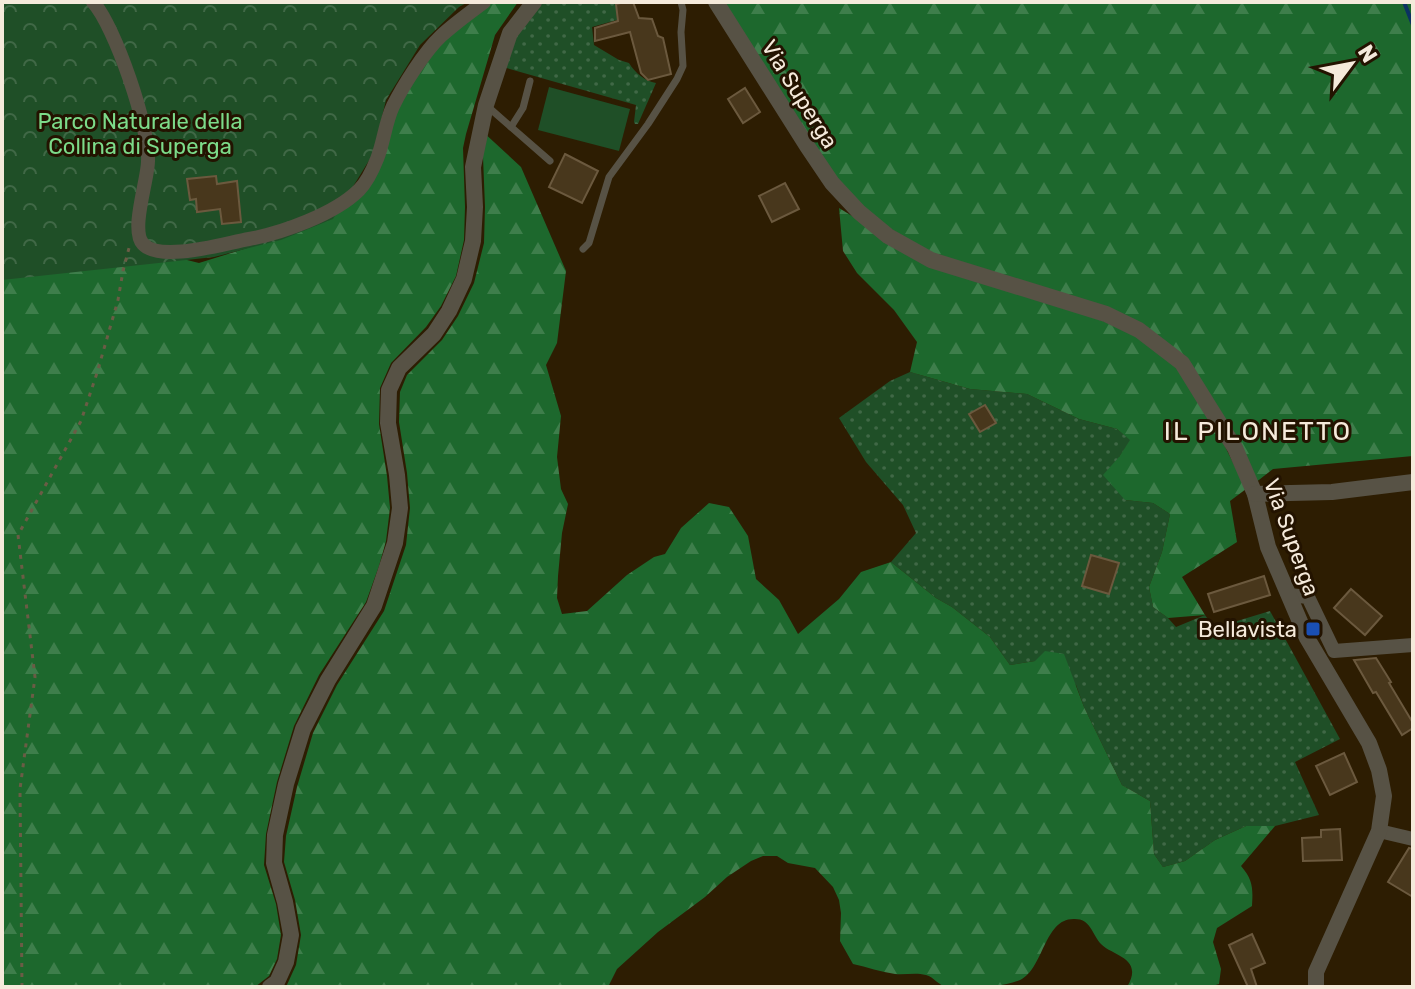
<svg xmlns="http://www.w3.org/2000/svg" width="1415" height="989" font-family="Rubik,sans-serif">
	<defs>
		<pattern id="grass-dots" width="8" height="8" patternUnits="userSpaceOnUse" patternTransform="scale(2)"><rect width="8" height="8" fill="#1f4f27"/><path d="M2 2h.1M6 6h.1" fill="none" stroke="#406846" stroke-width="1.8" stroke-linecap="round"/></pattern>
		<pattern id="forest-firs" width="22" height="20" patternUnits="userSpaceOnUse" patternTransform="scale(2)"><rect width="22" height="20" fill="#1d682d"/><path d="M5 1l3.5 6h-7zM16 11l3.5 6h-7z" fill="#3e7e4b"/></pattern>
		<pattern id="park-crowns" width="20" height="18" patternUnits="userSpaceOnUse" patternTransform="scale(2)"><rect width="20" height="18" fill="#1f4f27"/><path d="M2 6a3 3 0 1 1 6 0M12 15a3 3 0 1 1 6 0" fill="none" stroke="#406846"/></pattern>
	</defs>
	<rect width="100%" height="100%" fill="#2d1d02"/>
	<g fill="url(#grass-dots)">
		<path d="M 540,2 L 616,2 L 617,20 L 592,27 L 594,45 L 619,60 L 629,63 C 635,73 645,81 656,83 L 638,124 L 635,124 L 634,122 L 636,105 L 503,67 L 515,38 Z"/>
		<polygon points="910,372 970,389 1027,394 1079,419 1117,429 1131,440 1119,457 1125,500 1153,503 1170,514 1162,552 1149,587 1153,607 1168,618 1176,627 1205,615 1214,628 1270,611 1340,739 1295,762 1319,815 1275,826 1246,826 1215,840 1185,861 1163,867 1154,854 1150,801 1122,785 1084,707 1076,685 1035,661 1010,665 990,637 952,607 936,598 891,562 916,533 903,505 866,462 839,418 890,381"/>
	</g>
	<g fill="url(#forest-firs)">
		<polygon points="2,2 139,248 199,263 289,235 363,190 394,106 441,39 486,2 518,2 495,35 466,134 463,148 465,207 464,240 456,276 441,306 426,327 391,363 380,388 379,424 387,476 390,508 386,541 379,566 366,602 319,675 294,726 277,782 266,834 264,865 276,904 281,935 277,959 269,976 255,987 2,987"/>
		<polygon points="724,2 1413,2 1413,456 1273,469 1255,483 1163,339 933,254 851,205"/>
		<path d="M 482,131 L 521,167 L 566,271 L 557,343 L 546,365 L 561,416 L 557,457 L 561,489 L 568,504 L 562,533 L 558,576 L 557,598 L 562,614 L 587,611 L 627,575 L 654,557 L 665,554 L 681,528 L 709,503 L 729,507 L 748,536 L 756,579 L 779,600 L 798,634 L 839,599 L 861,572 L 891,562 L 936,598 L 952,607 L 990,637 L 1010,665 L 1035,661 L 1045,651 L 1064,654 L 1084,707 L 1122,785 L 1150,801 L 1154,854 L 1163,867 L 1185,861 L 1215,840 L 1246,826 L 1275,826 L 1241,866 C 1253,880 1253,888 1252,906 L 1217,928 L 1213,942 L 1221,969 L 1219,984 L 1209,987 L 1127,987 C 1145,957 1111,956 1100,943 C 1092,933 1090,919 1075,919 C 1044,917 1044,969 1020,980 C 1001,988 967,989 947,987 C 939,986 934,977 926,975 C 916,972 905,975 895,974 C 881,972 867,967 853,964 L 840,941 L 841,913 L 839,900 L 833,887 L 815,868 L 788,863 L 777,856 L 763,856 L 751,861 L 727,877 L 705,897 L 658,932 L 617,969 L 608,987 L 286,987 L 296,965 L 301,935 L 295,900 L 284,862 L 286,836 L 297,787 L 313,733 L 337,685 L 384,611 L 406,545 L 410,508 L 407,473 L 399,422 L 400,392 L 407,375 L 442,340 L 458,316 L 474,283 L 484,243 L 485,207 Z"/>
		<polygon points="839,208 929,263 1030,295 1128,330 1180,365 1205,406 1246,489 1230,501 1237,542 1182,577 1205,615 1168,618 1153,607 1149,587 1162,552 1170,514 1153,503 1125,500 1103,475 1119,457 1130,440 1117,429 1079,419 1027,394 970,389 910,372 917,342 894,310 857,273 843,251"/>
	</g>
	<polygon fill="url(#park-crowns)" points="2,2 468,2 459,7 420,45 386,100 373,154 333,219 281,240 214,257 2,280"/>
	<polygon fill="#1f4f27" points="549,87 630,109 619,151 538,130"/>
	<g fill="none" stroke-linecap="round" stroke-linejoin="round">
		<polyline stroke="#0b3261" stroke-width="4" points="1404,2 1413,25"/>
	</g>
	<g fill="#48371c" stroke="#6b593e" stroke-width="2">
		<polygon points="625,2 633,2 639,18 652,19 658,36 663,38 671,74 648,80 641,73 630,32 595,41 595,28 618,21 616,4"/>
		<polygon points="745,88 760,112 743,123 728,99"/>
		<polygon points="565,154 598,171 582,203 549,187"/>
		<polygon points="216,176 217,184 237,181 241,222 222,224 220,209 197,212 196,199 190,200 187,179"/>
		<polygon points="785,183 799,209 772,222 759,196"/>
		<polygon points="985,405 996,423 980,432 969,414"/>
		<polygon points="1091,555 1119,563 1109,594 1082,586"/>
		<polygon points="1264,576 1270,595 1214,612 1208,594"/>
		<polygon points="1351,589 1382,616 1365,635 1334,608"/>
		<polygon points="1376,658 1391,682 1389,683 1413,723 1413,728 1402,735 1376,692 1373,693 1354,660"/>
		<polygon points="1344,753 1357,782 1330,795 1316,766"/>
		<polygon points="1340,829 1342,860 1303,861 1302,838 1321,837 1321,830"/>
		<polygon points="1409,848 1413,849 1413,897 1388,882"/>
		<polygon points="1252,934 1265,963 1251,969 1257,987 1248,987 1229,945"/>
	</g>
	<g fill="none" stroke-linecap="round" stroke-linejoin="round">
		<polyline stroke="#6a5c45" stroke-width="3" stroke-dasharray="4 6" stroke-linecap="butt" points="22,987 20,789 35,677 18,535 81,421 97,373 118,300 123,271 129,248"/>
		<g stroke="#575245" stroke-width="7">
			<polyline points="487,106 550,161"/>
			<polyline points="511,127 523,108 530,81"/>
			<polyline points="583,249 589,243 609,177 648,124 677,79 683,66 681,32 683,10 681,2"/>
		</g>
		<g stroke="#575245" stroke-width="14">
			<path d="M 93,2 C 115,26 150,129 148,161 C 148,180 130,230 143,244 C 161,263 225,243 249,239 C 282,233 335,214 359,190 C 366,183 373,169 377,159 C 384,142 385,123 393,106 C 403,86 424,52 441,36 C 454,24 469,13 484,2"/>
			<polyline points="1289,595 1308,597 1334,651 1413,645"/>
			<polyline points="1379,831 1413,839"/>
		</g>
		<g stroke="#575245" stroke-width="16">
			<polyline points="716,2 807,146 832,183 859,212 888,236 931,260 1106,314 1139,330 1182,363 1208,405 1235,448 1255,494 1268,547 1307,638 1369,743 1379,770 1384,796 1379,831 1316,972 1316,987"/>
			<polyline points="1255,494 1332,492 1413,482"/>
			<polyline points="270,987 277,982 286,962 291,935 285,902 274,863 275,835 286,784 303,729 328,680 374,606 395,543 400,508 397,475 388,423 389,390 399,368 434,334 449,311 464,279 473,241 475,207 473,167 486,105 510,33 534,2"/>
		</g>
	</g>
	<rect fill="#1a4fb4" stroke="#231300" stroke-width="3" x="1305" y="621" width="16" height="16" rx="4"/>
	<g text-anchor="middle" stroke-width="6" stroke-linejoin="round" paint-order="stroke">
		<g font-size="22" fill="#f5eadb" stroke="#231300">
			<text transform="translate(800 94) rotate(58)" y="8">Via Superga</text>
			<text transform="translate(1292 537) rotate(70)" y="8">Via Superga</text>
		</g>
		<g font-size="22" fill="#7cdb89" stroke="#231300">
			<text x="140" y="129">Parco Naturale della<tspan x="140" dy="25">Collina di Superga</tspan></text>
		</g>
		<g font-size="22" fill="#f5eadb" stroke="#231300" text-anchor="end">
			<text x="1297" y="637">Bellavista</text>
		</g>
		<g font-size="26" letter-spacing="2" fill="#f5eadb" stroke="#231300">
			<text x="1258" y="440">IL PILONETTO</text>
		</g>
	</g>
	<rect width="1415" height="989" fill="none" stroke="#f5eadb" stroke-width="8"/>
	<g transform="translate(1351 64) rotate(58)" stroke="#231300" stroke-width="6" paint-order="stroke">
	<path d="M0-6L14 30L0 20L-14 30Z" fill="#f5eadb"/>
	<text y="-12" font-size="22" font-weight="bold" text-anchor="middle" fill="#f5eadb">N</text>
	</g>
</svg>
